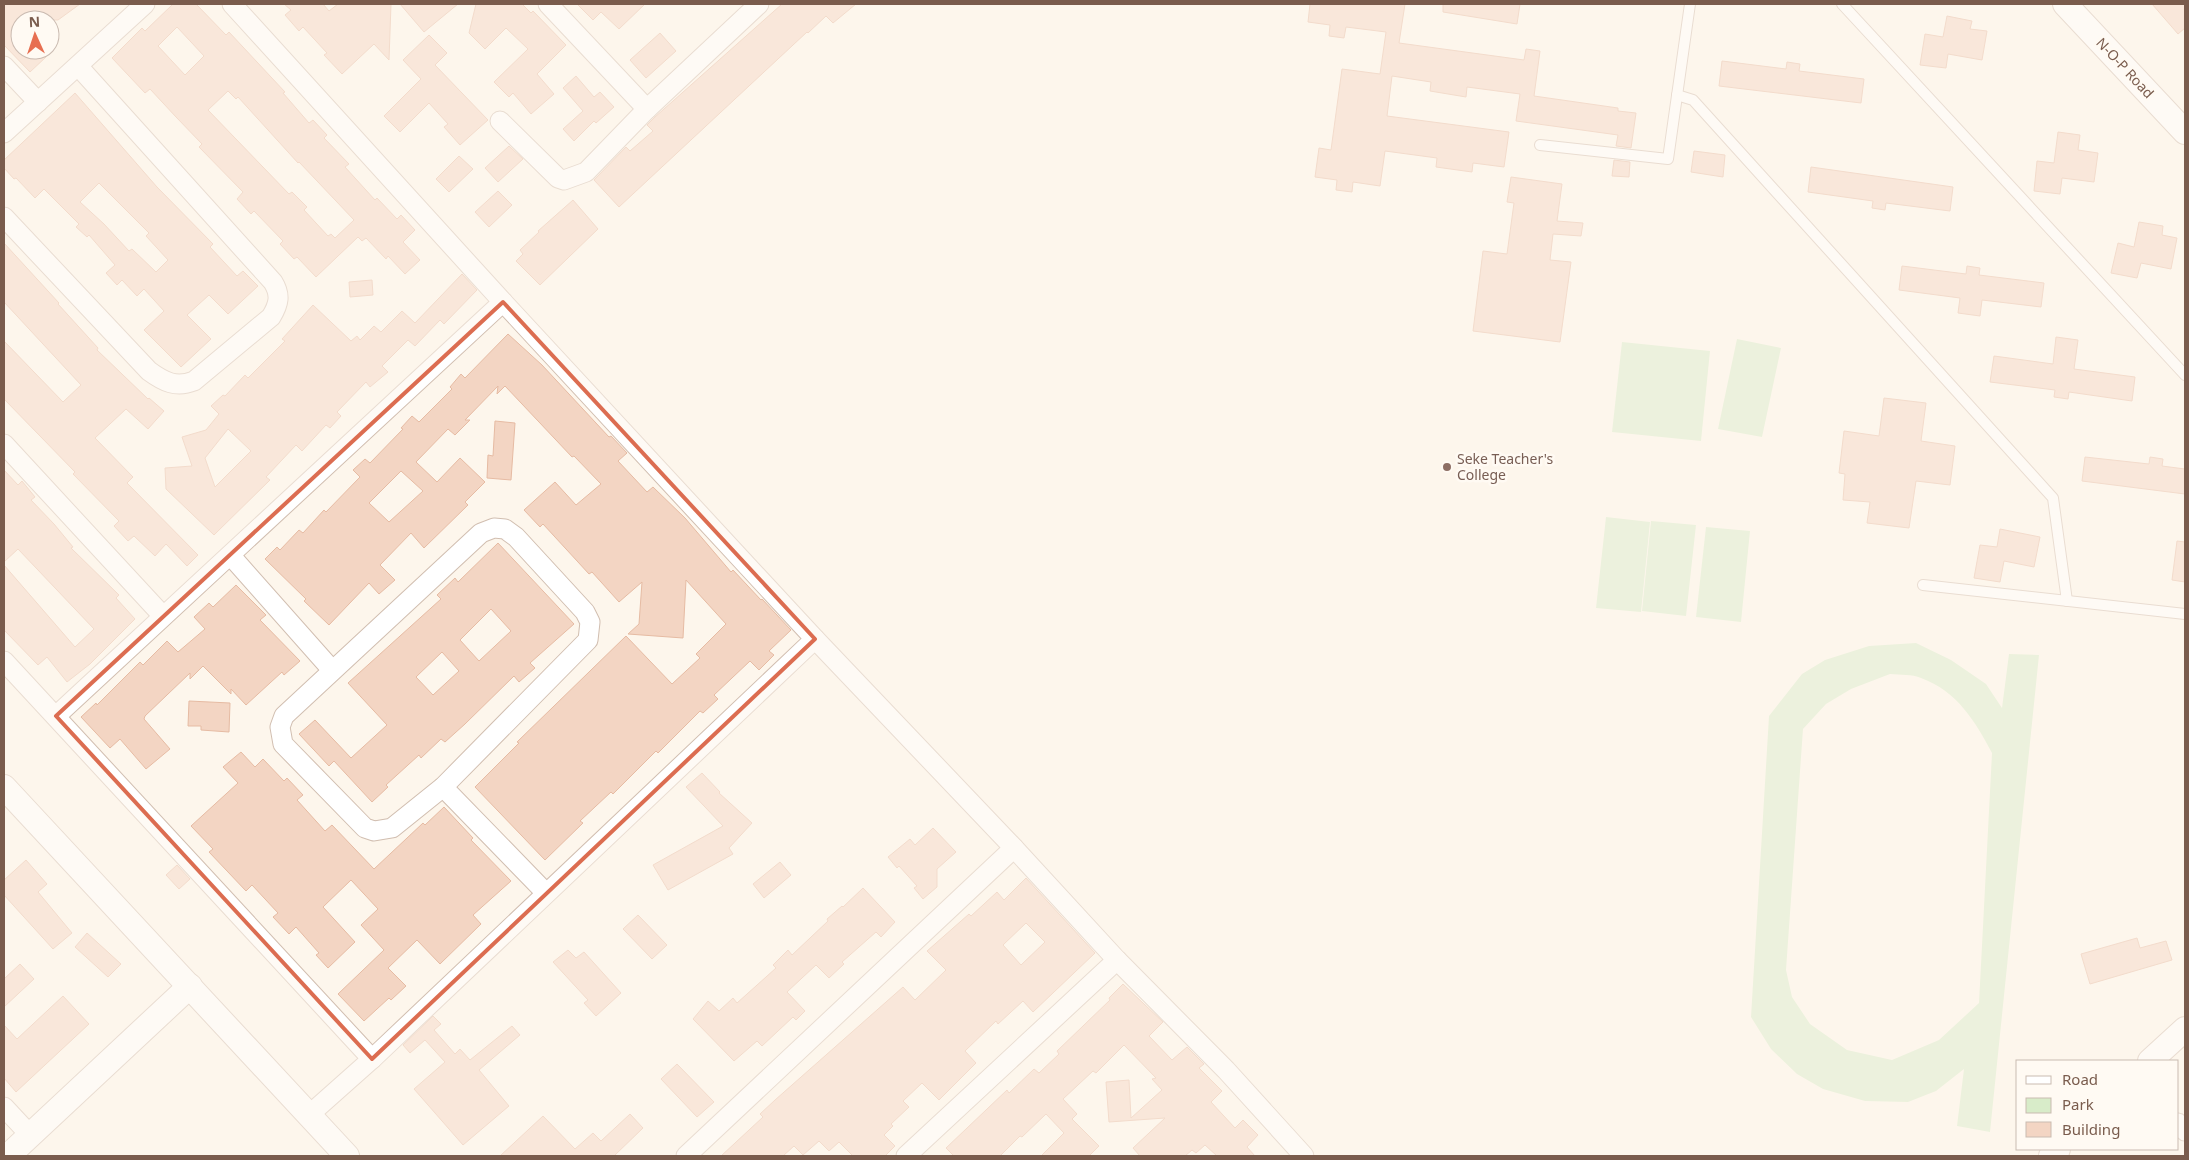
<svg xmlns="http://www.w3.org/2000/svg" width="2189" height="1160" font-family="'Noto Sans',sans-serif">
	<rect width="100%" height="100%" fill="#fdf6ec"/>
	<g fill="#d8ecc9" fill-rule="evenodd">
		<polygon points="1737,339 1781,348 1762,437 1718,429"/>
		<polygon points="1622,342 1710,351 1701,441 1612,432"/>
		<polygon points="1606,517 1650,522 1641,612 1596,608"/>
		<polygon points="1651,521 1696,525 1686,616 1642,611"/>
		<polygon points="1706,527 1750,531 1741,622 1696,617"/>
		<path d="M 1916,643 L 1951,660 L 1986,684 L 2002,708 L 2009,654 L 2039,655 L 1990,1132 L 1957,1126 L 1964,1069 L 1936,1091 L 1908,1102 L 1865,1101 L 1823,1089 L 1797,1074 L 1771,1049 L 1751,1017 L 1769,716 L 1802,674 L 1825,660 L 1869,646 ZM 1890,674 C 1900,675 1912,674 1921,678 C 1957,691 1975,721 1992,753 L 1979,1003 L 1939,1040 L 1892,1060 L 1847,1050 L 1810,1024 L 1792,997 L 1786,970 L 1803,729 L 1826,704 L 1851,689 Z"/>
	</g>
	<g fill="#f3d5c3" stroke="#e6bba3" fill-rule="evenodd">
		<polygon points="4,4 80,4 58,20 20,20 20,50 38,50 46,57 30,72 4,45"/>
		<path d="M 173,4 L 196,4 L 226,35 L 229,32 L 285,92 L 283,93 L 309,123 L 313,120 L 327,135 L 324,138 L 349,164 L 345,167 L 375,200 L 377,198 L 397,219 L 401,215 L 415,230 L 403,242 L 420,260 L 405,274 L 388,256 L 386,259 L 366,238 L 362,241 L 358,237 L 316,277 L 297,257 L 294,259 L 280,244 L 283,241 L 254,211 L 251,214 L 237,199 L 243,192 L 199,147 L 202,144 L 176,117 L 150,89 L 145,93 L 112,58 L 142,28 L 145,31 ZM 177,27 L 204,56 L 185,75 L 158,46 ZM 228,91 L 236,99 L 238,97 L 298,163 L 299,162 L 354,220 L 335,238 L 331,234 L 328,236 L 304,210 L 307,207 L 292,192 L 289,194 L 208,110 Z"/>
		<polygon points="284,4 323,4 329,11 338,4 391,4 389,60 374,44 342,74 324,55 327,53 303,27 299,31 285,15 291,10"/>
		<polygon points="400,4 458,4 424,32"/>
		<polygon points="476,4 522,4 531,13 533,11 566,45 537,74 554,94 531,114 513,93 509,97 494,82 528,49 506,28 485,49 469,33"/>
		<polygon points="577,4 645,4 619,29 601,12 593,20"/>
		<polygon points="782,4 856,4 833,23 826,16 808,33 807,32 619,207 594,180 626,147 630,151 653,131 647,125 655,117"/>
		<polygon points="1310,4 1405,4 1399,43 1524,60 1526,49 1540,51 1534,96 1618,108 1618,111 1636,113 1631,148 1616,146 1618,135 1516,121 1520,94 1467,87 1466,97 1430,91 1431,82 1392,76 1387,116 1509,132 1504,167 1473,163 1472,172 1436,167 1437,158 1385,151 1380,186 1353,182 1352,192 1336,190 1337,180 1315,177 1319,148 1331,150 1342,69 1380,74 1386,32 1346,27 1344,38 1329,36 1330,25 1308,22"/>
		<polygon points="1443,4 1520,4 1517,24 1443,12"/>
		<polygon points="2152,4 2185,4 2185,28 2178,34"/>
		<polygon points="1947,16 1972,21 1970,29 1987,31 1982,60 1948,54 1946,68 1920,65 1925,34 1943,37"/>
		<polygon points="660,33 676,51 646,78 630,60"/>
		<polygon points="429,35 447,53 435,65 488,120 460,145 444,127 448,124 429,103 400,132 384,116 421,79 403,60"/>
		<polygon points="1722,61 1786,69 1787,62 1800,64 1799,71 1864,79 1861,103 1719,86"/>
		<polygon points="576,76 594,97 600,92 614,107 596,123 594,121 574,141 563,129 583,111 563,88"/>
		<path d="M 75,93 L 157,187 L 213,244 L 210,247 L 237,276 L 243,271 L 258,286 L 228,314 L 209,295 L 187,315 L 211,339 L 181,367 L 144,330 L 164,311 L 144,289 L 137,296 L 122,280 L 117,285 L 106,273 L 115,265 L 89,235 L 87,237 L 76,227 L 79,224 L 44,189 L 35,198 L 16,178 L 14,179 L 4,168 L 4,160 ZM 99,183 L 149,233 L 146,236 L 168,260 L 156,272 L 132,249 L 129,251 L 104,224 L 80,202 Z"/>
		<polygon points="2058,132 2080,135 2078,150 2098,153 2094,182 2062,178 2060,194 2034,191 2037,161 2054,163"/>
		<polygon points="509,146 523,159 498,182 485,168"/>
		<polygon points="1694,151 1725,155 1723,177 1691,172"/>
		<polygon points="459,156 473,169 449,192 436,179"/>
		<polygon points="1614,160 1630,162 1629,177 1612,176"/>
		<polygon points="1811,167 1953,187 1950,211 1886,203 1885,210 1872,208 1873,201 1808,192"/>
		<polygon points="1511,177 1562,184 1557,221 1583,223 1581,236 1553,234 1550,260 1571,262 1560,342 1473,331 1483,251 1507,254 1514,203 1507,202"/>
		<polygon points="498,191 512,205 489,227 475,212"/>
		<polygon points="573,200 598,229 540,285 516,261 523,254 520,250 539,232 538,231"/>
		<polygon points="2139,222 2163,226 2162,235 2177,238 2171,269 2141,263 2137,278 2111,273 2118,243 2134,247"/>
		<polygon points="4,243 59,303 58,304 98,348 97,350 148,399 149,398 164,411 148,429 126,409 95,438 133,477 127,483 198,555 187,566 166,544 155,556 134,536 128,541 114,526 119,521 73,474 75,472 4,399 4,341 63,402 81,385 4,302"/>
		<polygon points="1902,266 1966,274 1967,266 1980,268 1979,275 2044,283 2041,307 1982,300 1980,316 1958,313 1960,298 1899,290"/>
		<path d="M 462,274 L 477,290 L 444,324 L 440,320 L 415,346 L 408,340 L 382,366 L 388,372 L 370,387 L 366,382 L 337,412 L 341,416 L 330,428 L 326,425 L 302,451 L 296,445 L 266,477 L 270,480 L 214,535 L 166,489 L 165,468 L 192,466 L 182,437 L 206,430 L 219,414 L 211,406 L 223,395 L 225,396 L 245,375 L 248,378 L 285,341 L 282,339 L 313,305 L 351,341 L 357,336 L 360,340 L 374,326 L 381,332 L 402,311 L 415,323 ZM 228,429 L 251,451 L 215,487 L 205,458 Z"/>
		<polygon points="372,280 373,295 350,297 349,282"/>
		<path d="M 508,334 L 542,365 L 609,437 L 611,436 L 627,453 L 618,461 L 647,492 L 653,487 L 685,518 L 731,572 L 733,570 L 761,600 L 762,599 L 791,630 L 769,651 L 774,655 L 759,670 L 750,661 L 714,695 L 718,699 L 703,713 L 700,711 L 658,753 L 656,751 L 613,794 L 611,792 L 580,821 L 583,823 L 545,860 L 475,787 L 519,743 L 517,742 L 626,636 L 672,684 L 700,658 L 696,654 L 726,624 L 686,580 L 683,638 L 628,634 L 639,624 L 642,582 L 619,602 L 592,572 L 589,574 L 543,524 L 540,527 L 524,510 L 555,482 L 576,505 L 601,484 L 574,456 L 572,457 L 505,386 L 497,394 L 498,386 L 465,420 L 470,420 L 455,435 L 448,429 L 416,462 L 437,482 L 460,458 L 485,482 L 465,502 L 468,505 L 424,548 L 411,533 L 380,565 L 395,580 L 379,594 L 369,583 L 329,625 L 304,601 L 306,599 L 265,559 L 277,547 L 280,550 L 299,530 L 303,533 L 324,510 L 326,512 L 360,477 L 353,470 L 365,459 L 370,463 L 403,429 L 401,428 L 412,416 L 419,422 L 452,389 L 450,387 L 461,374 L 465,378 ZM 401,471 L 423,491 L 389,522 L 369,503 Z"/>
		<polygon points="2056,337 2078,340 2074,369 2135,377 2132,401 2069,392 2068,399 2054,397 2055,390 1990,382 1994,356 2053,364"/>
		<polygon points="1884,398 1926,403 1921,441 1955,446 1950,485 1916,481 1909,528 1867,523 1870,502 1843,500 1845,474 1839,473 1844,431 1879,436"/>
		<polygon points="495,421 515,423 511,480 487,478 488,455 493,456"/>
		<polygon points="2085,457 2149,464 2150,457 2163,459 2162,466 2185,469 2185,494 2082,481"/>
		<polygon points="4,470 18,485 22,481 35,497 31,500 54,524 73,547 71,548 119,595 116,598 135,619 90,664 67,682 47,657 38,665 4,630 4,565 75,647 94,629 18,549 4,562"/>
		<polygon points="2000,529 2040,537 2034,567 2004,561 2000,582 1974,578 1980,545 1997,547"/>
		<polygon points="2177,541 2185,542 2185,582 2172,580"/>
		<path d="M 498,543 L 574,624 L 530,663 L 535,668 L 519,682 L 514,676 L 465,724 L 445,742 L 441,739 L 421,758 L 419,755 L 386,785 L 388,787 L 372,802 L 334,761 L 329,766 L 299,734 L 315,720 L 351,758 L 387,725 L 348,683 L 441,599 L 437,595 L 455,578 L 458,582 ZM 491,609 L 511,631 L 479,661 L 460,640 ZM 442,652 L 459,671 L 433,695 L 416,677 Z"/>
		<polygon points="236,585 266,615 260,620 300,661 284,675 282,672 246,705 231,689 231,694 203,666 190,679 190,673 145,716 144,719 170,749 146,769 120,739 110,748 81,717 96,703 97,705 140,662 143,665 167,641 178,652 205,629 194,617 209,603 213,607"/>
		<polygon points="189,701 230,703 229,732 201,730 201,726 188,726"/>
		<polygon points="241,752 255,767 263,759 284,781 287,778 303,795 297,800 325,831 332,825 374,869 423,823 425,825 444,807 473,838 471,840 511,881 473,915 481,924 440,964 417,940 388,968 406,986 391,1000 389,998 364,1021 338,994 384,950 361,925 378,909 351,880 323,907 355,942 328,968 316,955 319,953 296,927 289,934 273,917 278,913 252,885 246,891 209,852 213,849 191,826 238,783 223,767"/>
		<polygon points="702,773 720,792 719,793 752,823 729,848 733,854 668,890 653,865 723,826 686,787"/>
		<polygon points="933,828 956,852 937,869 937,887 923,899 914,888 917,886 899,866 897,868 888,857 910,839 915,845"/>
		<polygon points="26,860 47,884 38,892 72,933 53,949 4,895 4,880"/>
		<polygon points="780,862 791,875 764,898 753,884"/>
		<polygon points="177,865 190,879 179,889 166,875"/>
		<path d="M 1026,878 L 1095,953 L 1033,1012 L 1023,1001 L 998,1024 L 996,1021 L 965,1051 L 976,1063 L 939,1100 L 922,1083 L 903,1101 L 909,1107 L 891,1124 L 893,1126 L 884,1135 L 895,1146 L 885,1156 L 853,1156 L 839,1142 L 829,1151 L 819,1141 L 803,1155 L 794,1146 L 783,1156 L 721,1156 L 763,1117 L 760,1114 L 775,1100 L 903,987 L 915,1000 L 946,970 L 927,951 L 969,914 L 971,916 L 997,892 L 1004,900 ZM 1026,923 L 1045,942 L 1021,965 L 1003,945 Z"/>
		<polygon points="863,888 895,922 881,937 876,932 842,962 844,964 829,978 816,965 787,992 805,1011 796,1020 793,1017 762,1046 757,1041 734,1061 693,1019 708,1001 719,1011 733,998 737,1003 776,968 773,965 788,950 792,955 828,921 827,919 842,906 843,907"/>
		<polygon points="638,915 667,945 652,959 623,929"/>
		<polygon points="87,933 121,964 108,977 75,947"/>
		<polygon points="2137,938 2140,948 2166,941 2172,960 2090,984 2081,954"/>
		<polygon points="568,950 576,958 584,952 621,993 596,1016 584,1003 588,1000 553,962"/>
		<polygon points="20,964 34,979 4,1007 4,979"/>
		<polygon points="1123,984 1163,1022 1149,1036 1172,1060 1187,1047 1204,1064 1199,1068 1222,1091 1211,1102 1235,1128 1243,1120 1258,1135 1247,1147 1255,1156 1217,1156 1205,1145 1196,1153 1192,1150 1185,1156 1140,1156 1133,1148 1165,1118 1109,1122 1106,1082 1129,1080 1131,1118 1162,1090 1152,1079 1156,1078 1124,1045 1096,1073 1093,1071 1063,1099 1077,1114 1072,1119 1099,1146 1089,1156 1041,1156 1064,1133 1046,1114 1022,1137 1020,1136 1000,1156 954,1156 946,1148 1007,1090 1009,1093 1034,1069 1039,1073 1059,1054 1057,1051 1110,1000 1109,998"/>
		<polygon points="63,996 89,1024 16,1092 4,1078 4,1025 17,1039"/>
		<polygon points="433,1016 441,1024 434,1030 455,1054 460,1049 470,1060 512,1026 520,1035 479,1070 509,1106 463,1145 414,1089 445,1062 425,1040 410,1053 403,1045"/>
		<polygon points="677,1064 714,1102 697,1117 661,1079"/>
		<polygon points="630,1114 643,1128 614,1156 500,1156 543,1116 575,1149 593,1133 601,1141"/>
	</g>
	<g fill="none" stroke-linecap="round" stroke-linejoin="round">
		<g stroke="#d1beb0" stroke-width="12">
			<g id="service">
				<polyline points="1842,4 2185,375"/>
				<polyline points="1677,95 1693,100 2053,498 2067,601"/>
				<polyline points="1540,145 1668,159 1690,4"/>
				<polyline points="1923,585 2185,614"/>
			</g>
		</g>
		<g stroke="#d1beb0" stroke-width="21">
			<g id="minor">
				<polyline points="232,4 503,302 815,639 1014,848 1117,960 1226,1070 1304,1156"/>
				<polyline points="548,4 647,109"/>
				<polyline points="4,66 38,102"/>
				<polyline points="500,121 558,178 564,180 586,172 647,109 759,4"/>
				<polyline points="4,133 145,4"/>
				<path d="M 4,217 L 149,371 C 164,382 176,388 194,381 L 271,317 C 279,304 281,295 273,282 L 78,66"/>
				<polyline points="4,444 163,616"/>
				<polygon points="494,528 505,529 516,537 585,612 590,622 588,640 443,787 392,828 374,831 365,828 283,744 280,727 284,716 481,533"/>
				<polyline points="231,556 332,670"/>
				<polyline points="4,661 372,1059"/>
				<polyline points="56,716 503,302"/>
				<polyline points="443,787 546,893"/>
				<polyline points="4,1107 31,1136"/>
				<polyline points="309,1115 372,1059 815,639"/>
				<polyline points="2178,1123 2185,1131"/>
				<polyline points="686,1156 1014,848"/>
				<polyline points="906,1156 1117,960"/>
			</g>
		</g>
		<g stroke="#d1beb0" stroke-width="26">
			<g id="tertiary">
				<polyline points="2065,4 2185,132"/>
				<polyline points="4,787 347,1156"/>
				<polyline points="2150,1061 2185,1029"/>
				<polyline points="8,1156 190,986"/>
				<polyline points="2051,1156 2058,1149"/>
			</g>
		</g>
		<use href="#service" stroke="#fff" stroke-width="10"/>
		<use href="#minor" stroke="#fff" stroke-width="19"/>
		<use href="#tertiary" stroke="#fff" stroke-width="24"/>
	</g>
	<path d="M0 0H2189V1160H0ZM 503,302 L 815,639 L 372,1059 L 56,716 Z" fill="#fdf6ec" fill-opacity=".55" fill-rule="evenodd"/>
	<path fill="none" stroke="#dc6d51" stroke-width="4" stroke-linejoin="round" d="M 503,302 L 815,639 L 372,1059 L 56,716 Z"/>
	<circle fill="#8d6e63" stroke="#fffaf3" stroke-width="2" cx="1447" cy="467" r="5"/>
	<g text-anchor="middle" stroke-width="5" stroke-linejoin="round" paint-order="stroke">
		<g font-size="14" fill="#7a5c4d" stroke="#fffaf3">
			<text transform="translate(2125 68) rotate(47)" y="5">N-O-P Road</text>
		</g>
		<g font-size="14" fill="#785e54" stroke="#fffaf3" text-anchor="start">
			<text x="1457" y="464">Seke Teacher's<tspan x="1457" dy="16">College</tspan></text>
		</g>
	</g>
	<rect width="2189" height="1160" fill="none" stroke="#7a5c4d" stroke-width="10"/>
	<rect x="2016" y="1060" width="162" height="90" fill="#fffaf3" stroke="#cabbb1"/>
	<rect x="2026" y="1076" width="25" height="8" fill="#ffffff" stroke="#cabbb1"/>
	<text x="2062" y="1085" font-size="15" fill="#7a5c4d">Road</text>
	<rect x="2026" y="1098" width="25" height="15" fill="#d8ecc9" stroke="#cabbb1"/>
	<text x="2062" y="1110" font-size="15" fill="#7a5c4d">Park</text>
	<rect x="2026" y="1122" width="25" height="15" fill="#f3d5c3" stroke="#cabbb1"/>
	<text x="2062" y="1135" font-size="15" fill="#7a5c4d">Building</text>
	<g transform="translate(35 35) rotate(357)"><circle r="24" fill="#fffaf3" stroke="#cabbb1"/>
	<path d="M0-4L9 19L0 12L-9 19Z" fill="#e76f51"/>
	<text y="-8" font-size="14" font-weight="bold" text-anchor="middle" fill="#7a5c4d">N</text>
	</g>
</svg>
